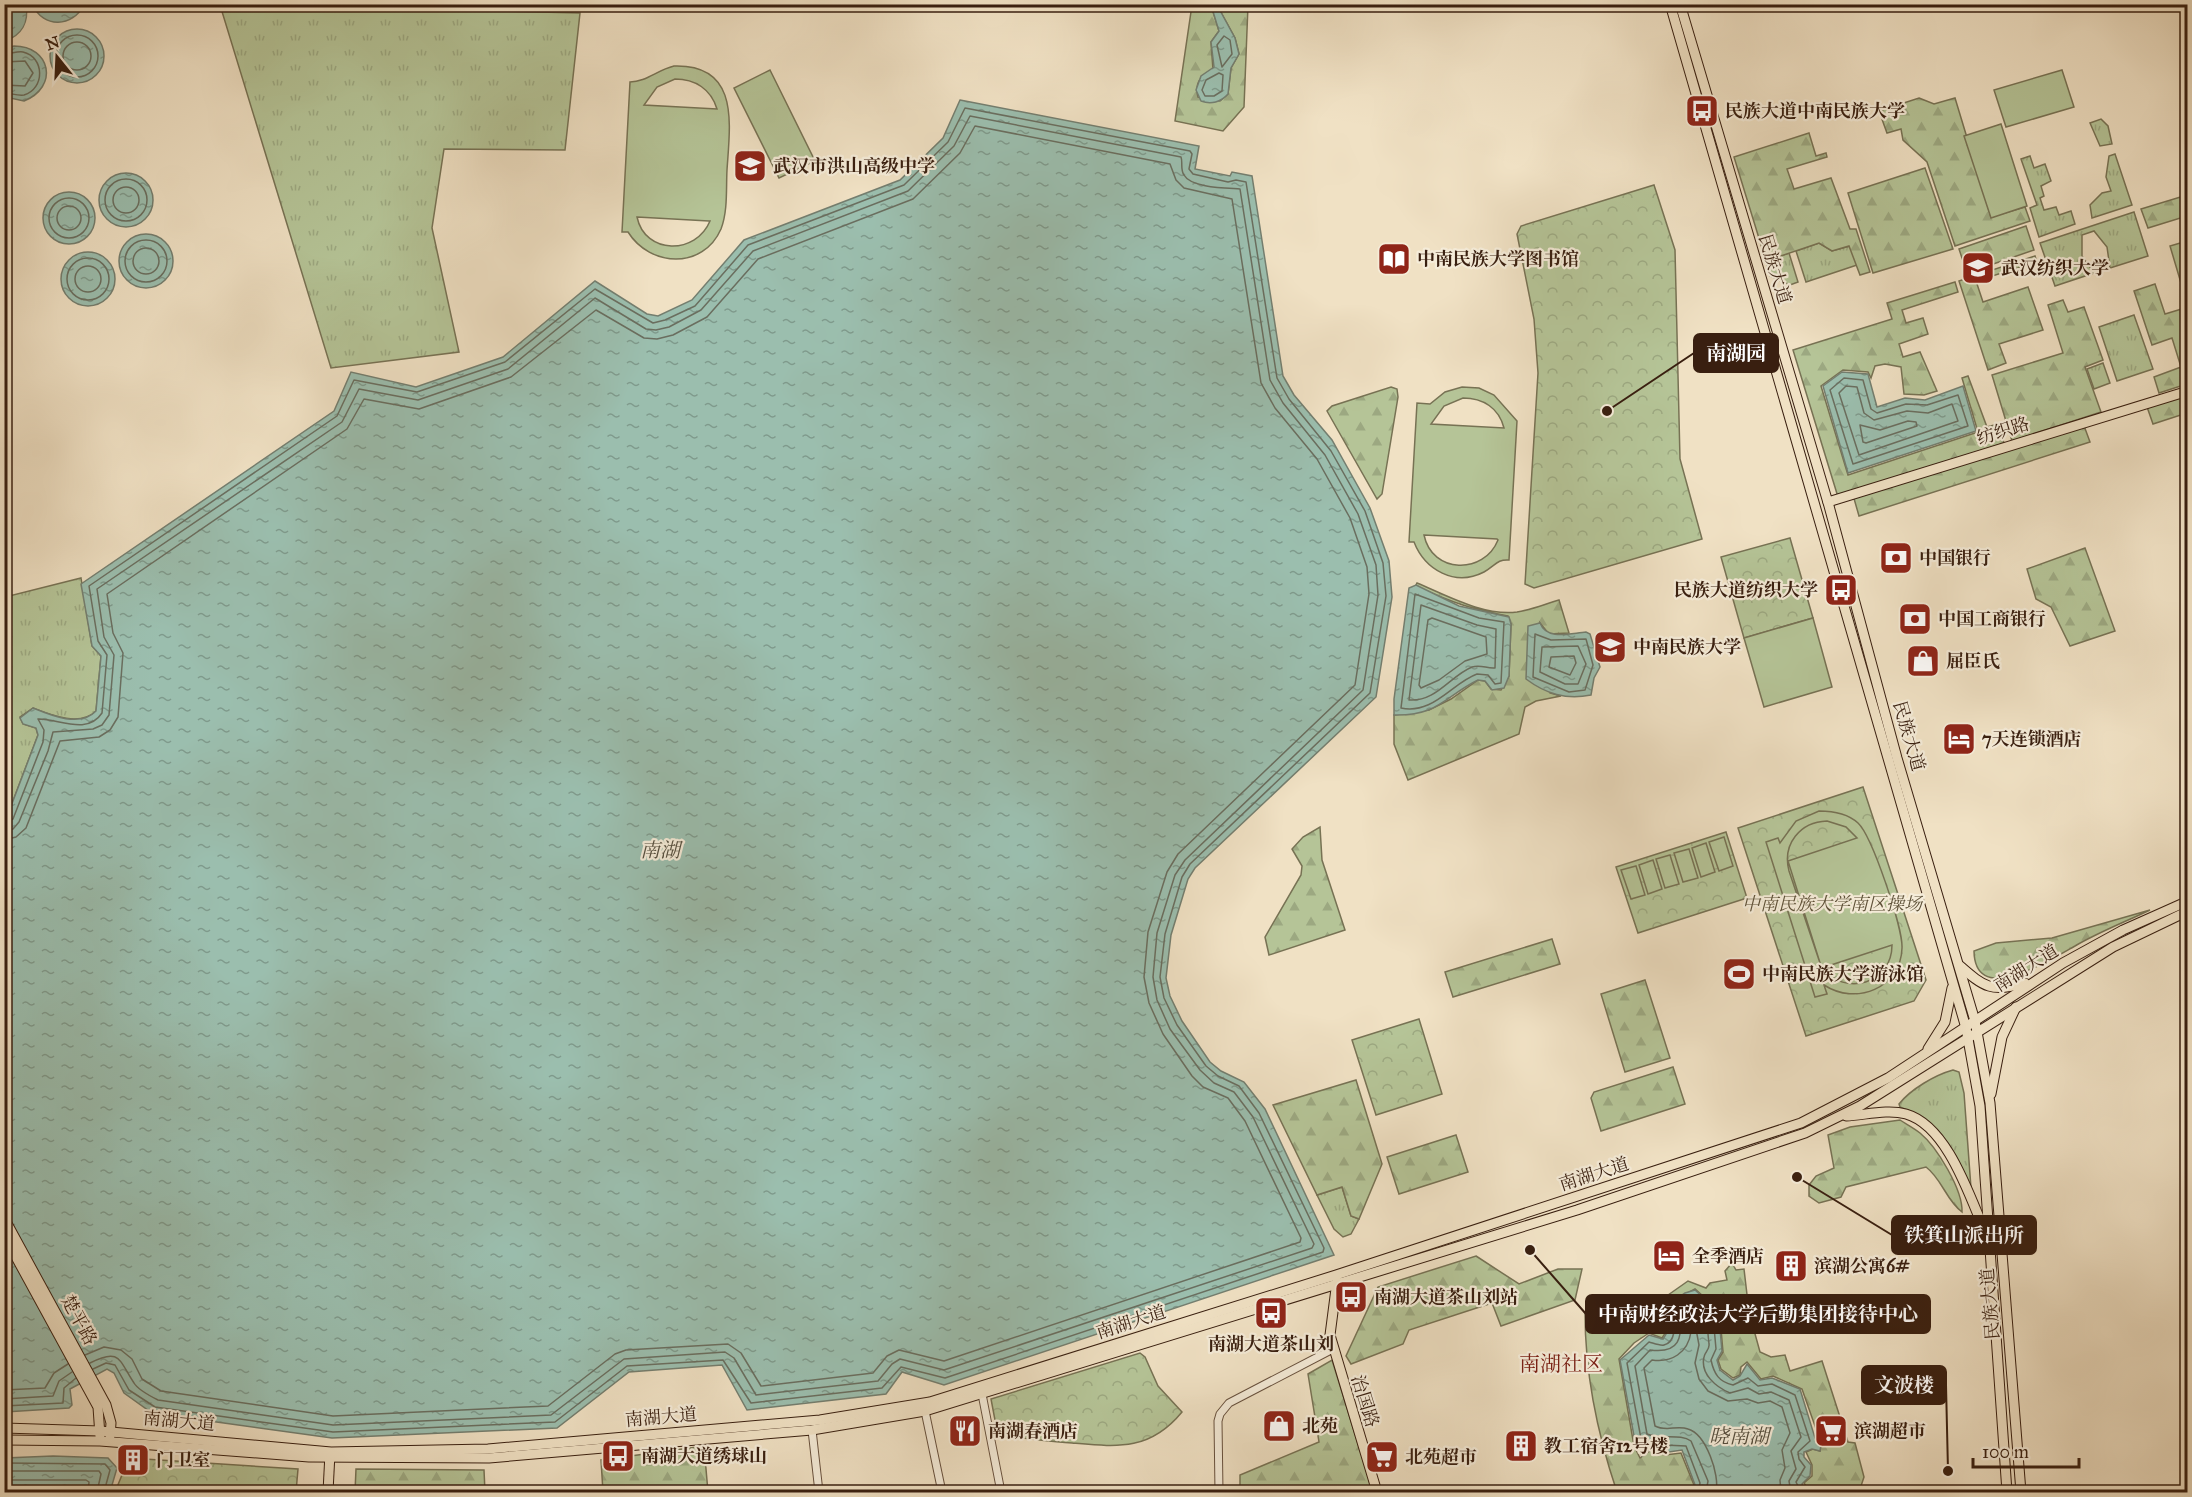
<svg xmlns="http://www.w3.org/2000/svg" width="2192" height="1497" font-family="'IM FELL Great Primer','Noto Serif SC',serif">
	<defs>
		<pattern id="grass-tufts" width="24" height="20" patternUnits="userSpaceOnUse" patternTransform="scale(1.5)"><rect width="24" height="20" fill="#b5c497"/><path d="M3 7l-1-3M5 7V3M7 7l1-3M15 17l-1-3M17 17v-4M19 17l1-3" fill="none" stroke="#9ca881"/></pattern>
		<pattern id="forest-firs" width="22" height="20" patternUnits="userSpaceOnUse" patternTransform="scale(1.5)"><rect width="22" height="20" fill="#b5c497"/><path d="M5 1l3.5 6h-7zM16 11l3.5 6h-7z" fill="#9ca881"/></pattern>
		<pattern id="park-crowns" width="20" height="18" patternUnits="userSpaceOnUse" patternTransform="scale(1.5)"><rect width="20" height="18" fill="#b5c497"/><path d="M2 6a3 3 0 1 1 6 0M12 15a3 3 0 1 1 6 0" fill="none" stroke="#9ca881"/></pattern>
		<pattern id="water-ripples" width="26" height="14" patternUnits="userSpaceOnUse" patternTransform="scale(1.5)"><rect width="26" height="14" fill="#9bbeae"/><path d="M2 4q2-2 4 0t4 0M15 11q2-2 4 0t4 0" fill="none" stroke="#7f9a8c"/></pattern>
	</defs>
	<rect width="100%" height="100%" fill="#f0e1c4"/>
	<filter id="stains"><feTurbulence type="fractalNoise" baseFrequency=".00333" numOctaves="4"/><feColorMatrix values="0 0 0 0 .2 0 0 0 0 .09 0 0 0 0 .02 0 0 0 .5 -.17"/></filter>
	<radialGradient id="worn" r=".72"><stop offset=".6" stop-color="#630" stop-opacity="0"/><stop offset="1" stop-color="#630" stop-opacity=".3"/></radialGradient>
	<g fill="url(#grass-tufts)" stroke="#777254" stroke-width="1.5">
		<polygon points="499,4 499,11 580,13 565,150 444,149 432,228 459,352 331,368 220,5"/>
		<polygon points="2101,119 2108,126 2112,144 2100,146 2090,123"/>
		<polygon points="2115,154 2132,205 2092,218 2090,205 2102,193 2111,191 2106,177 2109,156"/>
		<polygon points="2030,156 2034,168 2045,164 2051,181 2041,186 2044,196 2040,198 2044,210 2056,207 2059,215 2071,211 2075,224 2039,237 2030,208 2037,205 2021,159"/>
		<polygon points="2134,212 2148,256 2110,268 2107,247 2094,231 2082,235 2082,256 2094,273 2055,286 2040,243"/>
		<polygon points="1819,243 1832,251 1850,246 1857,265 1806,282 1796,251"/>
		<polygon points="1789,253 1798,282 1790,285 1770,276 1766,261"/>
		<polygon points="2134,315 2153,369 2117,381 2099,327"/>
		<polygon points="2103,363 2110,383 2094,389 2087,369"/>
		<path d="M 81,578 L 92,646 L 101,656 L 96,711 C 80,727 51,715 33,708 L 20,717 L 23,724 L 36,728 L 38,735 L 5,822 L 5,597 Z"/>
		<path d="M 1953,1070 L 1959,1072 L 1964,1093 L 1971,1188 C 1948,1151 1947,1124 1900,1107 L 1899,1104 C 1911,1089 1935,1075 1953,1070 Z"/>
		<polygon points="1342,1187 1351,1216 1359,1219 1351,1234 1343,1237 1334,1229 1317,1195"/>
	</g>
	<g fill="url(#forest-firs)" stroke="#777254" stroke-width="1.5">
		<path d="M 1192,5 L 1211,5 L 1219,31 L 1211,42 L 1213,70 C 1201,75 1194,83 1198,97 L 1220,101 L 1228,94 L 1231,68 L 1239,54 L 1235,38 L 1217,5 L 1248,5 L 1244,107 L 1223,131 L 1175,121 Z"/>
		<polygon points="1919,98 1934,104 1955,98 1991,217 2025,207 2030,221 1955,246 1927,162 1903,140 1901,129 1887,133 1879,111"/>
		<polygon points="1809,133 1816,156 1826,153 1827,157 1787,169 1794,189 1831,178 1850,229 1856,229 1870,272 1860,275 1849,246 1832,251 1819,243 1766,261 1734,157"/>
		<polygon points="1925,168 1953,249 1873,273 1848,193"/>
		<polygon points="2187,195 2187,216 2148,228 2141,209"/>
		<polygon points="2026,226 2034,250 1967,273 1959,249"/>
		<polygon points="2187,241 2187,281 2181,283 2170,246"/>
		<polygon points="2035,256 2037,262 1976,281 1983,302 2028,287 2043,330 1999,344 2006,363 1988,370 1959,281"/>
		<polygon points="1955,282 1958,292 1902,310 1906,323 1923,318 1928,334 1899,344 1903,357 1920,352 1937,391 1924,395 1904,394 1901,367 1885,364 1875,366 1871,378 1868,372 1843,370 1821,386 1848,475 1978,432 1962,378 1968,376 1987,427 1998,424 2004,443 1838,497 1793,350 1892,319 1887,303"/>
		<polygon points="2155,284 2165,314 2188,307 2187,384 2159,393 2154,377 2181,367 2172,338 2152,345 2134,291"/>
		<polygon points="2063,300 2068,312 2084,307 2103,360 2085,367 2101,412 2012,441 1992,375 2063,353 2048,305"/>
		<polygon points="1391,387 1397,389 1398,397 1382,494 1377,499 1327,411 1332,406"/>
		<polygon points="2187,391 2187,413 2153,424 2146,404"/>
		<polygon points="2083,423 2090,442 1859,516 1853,495"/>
		<polygon points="2085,548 2115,631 2070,646 2051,607 2036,599 2027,569"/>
		<path d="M 1417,583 C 1448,596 1483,616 1517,612 C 1531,610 1545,604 1559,600 L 1569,633 L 1549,634 L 1540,623 L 1550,693 L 1561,696 L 1536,701 L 1525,707 L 1519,734 L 1408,780 L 1394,744 L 1394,715 L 1429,710 L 1451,699 L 1478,680 L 1485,681 L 1491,689 L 1501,690 L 1509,676 L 1511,624 L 1508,616 C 1474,610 1451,602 1420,588 L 1416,585 Z"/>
		<polygon points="1320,827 1322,860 1345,930 1269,955 1265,937 1301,875 1302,866 1292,849 1303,837"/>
		<path d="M 2150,910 C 2125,922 2099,932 2075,946 C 2053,958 1975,1009 1974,951 L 1996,943 L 2052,938 Z"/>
		<polygon points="1552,939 1560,964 1453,997 1445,972"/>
		<polygon points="1645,980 1670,1058 1625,1072 1601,994"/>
		<polygon points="1673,1067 1685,1104 1601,1131 1591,1098 1594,1092"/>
		<polygon points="1356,1080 1382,1164 1359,1219 1351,1216 1342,1187 1317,1195 1273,1105"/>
		<path d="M 1900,1120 C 1906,1124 1914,1128 1920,1133 C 1937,1147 1963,1190 1962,1212 C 1946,1200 1942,1179 1926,1167 L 1846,1187 L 1841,1197 L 1819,1203 L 1809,1196 L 1809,1185 L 1816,1176 L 1834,1168 L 1828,1135 L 1850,1127 Z"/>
		<polygon points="1456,1135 1468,1172 1399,1194 1387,1157"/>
		<polygon points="1476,1256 1519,1284 1558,1269 1582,1269 1575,1300 1501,1326 1492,1303 1409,1330 1403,1344 1351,1364 1346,1356 1378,1287"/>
		<path d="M 1732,1263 L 1736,1270 L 1744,1269 L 1748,1303 L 1767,1299 L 1768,1305 L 1753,1311 L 1752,1323 L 1760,1352 L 1771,1357 L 1785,1355 L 1790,1371 L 1822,1361 L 1848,1442 L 1855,1443 L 1864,1477 L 1859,1492 L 1810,1492 L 1804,1483 L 1812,1476 L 1812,1465 L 1806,1452 L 1813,1449 L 1820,1451 L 1821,1443 L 1802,1389 L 1773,1376 L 1761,1379 L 1747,1362 L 1741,1367 L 1740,1375 L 1733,1378 L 1721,1369 L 1718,1360 L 1723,1352 L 1721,1329 L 1727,1323 L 1735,1322 L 1738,1310 L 1703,1296 L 1695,1289 L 1665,1305 L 1668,1329 L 1662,1338 L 1649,1333 L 1634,1343 L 1619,1359 L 1634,1446 L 1640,1458 L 1650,1451 L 1665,1455 L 1681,1453 L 1694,1485 L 1689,1492 L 1617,1492 C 1598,1436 1585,1373 1585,1313 L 1596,1311 L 1621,1319 L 1645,1321 L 1661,1300 L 1688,1281 L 1706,1288 L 1710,1283 L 1727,1280 L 1725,1271 Z"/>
		<polygon points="1332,1360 1373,1492 1240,1492 1240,1475 1319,1442 1308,1374"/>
		<polygon points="704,1446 708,1492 603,1492 601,1460"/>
		<polygon points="356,1469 484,1470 485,1492 355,1492"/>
	</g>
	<g fill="url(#park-crowns)" stroke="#777254" stroke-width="1.5">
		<polygon points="1654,185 1675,250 1680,459 1702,539 1534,588 1525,584 1538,373 1534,319 1517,234 1521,226"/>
		<polygon points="1790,538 1813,618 1744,638 1721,557"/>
		<polygon points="1863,787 1926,980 1914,1001 1806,1036 1738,828"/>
		<polygon points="1726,832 1747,898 1638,933 1616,867"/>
		<polygon points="1419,1019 1442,1094 1376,1115 1352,1040"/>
		<path d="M 1140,1353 L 1145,1357 L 1158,1386 L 1182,1412 C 1150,1451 1118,1447 1072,1443 C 1047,1441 1023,1438 998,1436 L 991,1399 Z"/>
		<polygon points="129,1458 298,1469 296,1492 115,1492"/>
	</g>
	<g fill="#b5c497" stroke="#777254" stroke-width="1.5" fill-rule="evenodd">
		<path d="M 674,66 C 740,64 730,124 727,170 C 726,188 728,211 721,229 C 703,270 650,267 628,232 L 622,232 L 630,82 C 646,82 657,70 674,66 ZM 675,79 C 695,79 711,89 717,109 L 644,105 L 657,87 ZM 637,217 L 709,221 L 710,221 C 696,255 645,255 637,217 Z"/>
		<polygon points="770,70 815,161 779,178 734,88"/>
		<polygon points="2062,70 2074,107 2006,127 1994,90"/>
		<polygon points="2001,124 2027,206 1991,218 1964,136"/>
		<path d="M 1462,387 L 1479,388 L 1494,395 L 1517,421 L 1509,560 C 1497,559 1495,566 1484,572 C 1455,587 1425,570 1414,542 L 1409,542 L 1417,403 L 1430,404 L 1445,392 ZM 1463,398 C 1483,398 1499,408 1504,428 L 1431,424 L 1444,406 ZM 1424,535 L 1497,539 L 1498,540 C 1484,575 1432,574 1424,535 Z"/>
		<polygon points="1813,618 1832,687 1764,707 1744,638"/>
		<path d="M 1819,811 C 1833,811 1847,813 1858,823 C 1872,836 1903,928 1902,948 C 1901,988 1856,1006 1824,985 L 1827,994 L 1815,997 L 1766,842 L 1778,838 L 1780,843 L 1796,821 ZM 1827,821 L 1846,827 L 1857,838 L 1788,861 L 1821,966 L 1789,871 C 1782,844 1800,822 1827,821 ZM 1892,945 C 1892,984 1845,997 1822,968 Z"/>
		<polygon points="1724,837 1733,866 1719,871 1709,842"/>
		<polygon points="1706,843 1715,872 1701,877 1692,848"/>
		<polygon points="1689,849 1698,878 1683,882 1674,853"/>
		<polygon points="1670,855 1679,884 1665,888 1656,859"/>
		<polygon points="1653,860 1662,889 1648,894 1639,865"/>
		<polygon points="1636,866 1645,895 1631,899 1621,870"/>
	</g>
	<g fill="url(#water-ripples)" stroke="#747e6f" stroke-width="1.5">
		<path d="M 4,5 L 26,5 C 29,22 22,35 5,41 Z"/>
		<path d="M 33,5 L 33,4 L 84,5 C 73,27 43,29 33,5 Z"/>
		<path d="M 1211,5 L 1217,5 L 1235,38 L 1239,54 L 1231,68 L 1228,94 C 1221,102 1211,105 1201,101 L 1196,90 L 1201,76 L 1214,67 L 1211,42 L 1219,31 Z"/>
		<circle cx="77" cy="56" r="27"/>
		<path d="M 14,46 C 51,46 59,87 24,101 L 5,97 L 5,49 Z"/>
		<path d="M 960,100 L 1199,146 L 1195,169 L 1230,176 L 1232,172 L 1252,176 L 1283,376 L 1294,395 L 1332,440 L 1370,508 L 1389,561 L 1392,597 L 1376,697 L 1195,868 L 1188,879 L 1171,935 L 1166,978 L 1170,996 L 1182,1021 L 1210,1062 L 1221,1071 L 1244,1082 L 1265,1109 L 1334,1255 L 944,1385 L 902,1372 L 886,1394 L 747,1410 L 722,1365 L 629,1372 L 557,1428 L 332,1438 L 152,1413 L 124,1393 L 114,1373 L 107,1369 L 70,1389 L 72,1405 L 69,1408 L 5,1412 L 5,822 L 38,735 L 36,728 L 23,724 L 20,718 L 33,708 C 50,715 80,728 96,711 L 101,656 L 92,646 L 81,584 L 334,411 L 351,372 L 416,387 L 503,357 L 595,281 L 647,314 L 658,316 L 692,300 L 744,240 L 900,180 L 943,138 Z"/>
		<circle cx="126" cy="200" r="27"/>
		<circle cx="69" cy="218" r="26"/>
		<circle cx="146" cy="261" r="27"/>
		<circle cx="88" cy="279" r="27"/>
		<polygon points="1842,372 1868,374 1877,407 1905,398 1925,400 1963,386 1976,431 1848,473 1823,386"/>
		<path d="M 1416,585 L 1459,606 L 1509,617 L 1511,624 L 1509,676 L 1504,688 L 1492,690 L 1485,681 L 1478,680 C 1445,696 1439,716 1394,715 L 1394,699 L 1409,588 Z"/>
		<path d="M 1540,623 C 1547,641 1571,633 1586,632 L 1590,634 L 1600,667 L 1594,678 L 1591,695 C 1566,700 1546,694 1526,679 L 1528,626 Z"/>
		<polygon points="1695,1290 1704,1298 1737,1311 1735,1321 1726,1322 1720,1329 1722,1351 1717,1360 1720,1370 1733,1380 1740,1376 1747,1364 1760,1380 1772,1378 1800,1389 1815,1438 1821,1445 1820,1451 1812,1449 1804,1452 1804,1457 1811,1465 1810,1476 1802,1484 1808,1492 1691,1492 1695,1485 1682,1450 1662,1453 1650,1449 1642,1456 1636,1447 1620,1360 1649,1335 1663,1339 1669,1329 1666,1306 1685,1293"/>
		<polygon points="53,1456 108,1458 117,1468 110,1492 5,1492 5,1458"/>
	</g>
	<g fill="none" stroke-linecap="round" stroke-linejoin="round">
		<g stroke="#6a6e5f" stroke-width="1.5">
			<circle cx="77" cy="56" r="21"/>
			<polygon points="1224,36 1230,40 1232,54 1222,67 1217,45"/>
			<circle cx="77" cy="56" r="14"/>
			<path d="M 4,54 C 11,54 17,51 23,52 C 45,57 45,89 24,95 C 17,96 11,93 4,93"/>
			<polyline points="4,62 25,61 33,73 25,86 4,85"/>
			<polygon points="1219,73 1223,75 1222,91 1214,96 1205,96 1202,90 1206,80"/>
			<circle cx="126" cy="200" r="21"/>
			<circle cx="126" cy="200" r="13"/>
			<circle cx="69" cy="218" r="20"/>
			<circle cx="69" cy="218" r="12"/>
			<circle cx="146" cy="261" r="21"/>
			<circle cx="146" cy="261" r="13"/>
			<circle cx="88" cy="279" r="21"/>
			<circle cx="88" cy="279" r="13"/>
			<polygon points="1844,378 1863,380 1871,409 1877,413 1906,404 1927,405 1958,395 1968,426 1853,464 1830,390"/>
			<polygon points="1846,386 1857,387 1864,413 1874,420 1907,411 1928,413 1952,404 1958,421 1859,455 1839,393"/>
			<polygon points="1908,421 1916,422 1917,426 1866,443 1863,442 1860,425 1880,430"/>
			<path d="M 1415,594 L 1479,618 L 1504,622 L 1501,683 L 1495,684 L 1488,675 L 1477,674 C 1452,683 1433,715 1401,708 Z"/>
			<path d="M 1421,605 L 1477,625 L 1496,629 L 1495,668 C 1487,669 1481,664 1472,667 C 1450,676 1436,702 1409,700 Z"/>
			<polygon points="1432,618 1486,637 1487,654 1465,661 1439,680 1421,688 1419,685 1428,620"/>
			<polygon points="1535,634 1551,640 1586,639 1593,665 1585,690 1569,692 1533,677"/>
			<polygon points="1578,646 1586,664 1578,684 1565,684 1540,672 1542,647"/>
			<polygon points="1574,656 1576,663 1570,675 1549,667 1551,657"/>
			<path d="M 4,823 L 13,819 L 43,742 L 44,730 L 38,719 C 57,718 87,736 102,713 L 107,655 L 98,641 L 89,586 L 337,416 L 354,380 L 417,392 L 505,362 L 595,289 L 653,323 L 665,320 L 695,306 L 748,245 L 904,185 L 948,142 L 965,108 L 1190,151 L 1192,154 L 1189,169 L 1193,174 L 1228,182 L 1236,180 L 1246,182 L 1277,378 L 1289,399 L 1331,451 L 1365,511 L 1383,563 L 1386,596 L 1370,693 L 1190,864 L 1182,877 L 1165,934 L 1160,977 L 1164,998 L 1177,1025 L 1206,1066 L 1218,1076 L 1239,1086 L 1259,1113 L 1324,1248 L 1323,1252 L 945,1378 L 901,1367 L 882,1388 L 751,1403 L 723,1360 L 627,1366 L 555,1422 L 333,1432 L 155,1407 L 129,1390 L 115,1365 L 106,1363 L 93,1369"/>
			<path d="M 4,830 L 13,829 L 19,822 L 48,751 L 53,732 L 93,729 L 102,725 L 109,715 L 114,655 L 104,637 L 97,589 L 342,422 L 359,389 L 418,400 L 508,369 L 595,298 L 646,329 L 656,330 L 669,327 L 701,310 L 753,251 L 908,191 L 954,146 L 970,116 L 1181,157 C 1183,162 1180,169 1184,175 C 1191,188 1227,188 1240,189 L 1270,380 L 1283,403 L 1325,455 L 1358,514 L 1376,565 L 1378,595 L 1363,690 L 1185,860 L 1175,875 L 1157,933 L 1153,977 L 1157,1000 L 1170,1029 L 1200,1070 L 1214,1083 L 1234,1092 L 1253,1117 L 1314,1244 L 1312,1248 L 944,1370 L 900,1359 L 892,1364 L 878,1381 L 756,1395 L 734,1358 L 725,1352 L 624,1359 L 551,1415 L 333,1425 L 158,1400 C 150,1396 138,1390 134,1383 C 119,1361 121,1347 90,1363"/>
			<polyline points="4,840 16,837 26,828 60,741 99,737 110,730 118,717 123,653 113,633 107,594 347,429 364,399 419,409 511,377 596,310 644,338 657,339 673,335 707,317 758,259 913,199 960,153 975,126 1170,164 1176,180 1184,188 1232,199 1261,383 1275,408 1317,459 1350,518 1367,567 1369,594 1355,685 1178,854 1167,872 1148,932 1144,977 1149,1003 1163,1034 1192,1076 1203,1087 1228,1098 1245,1121 1301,1238 1300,1242 944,1361 899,1350 887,1356 873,1373 761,1386 741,1353 728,1344 626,1350 615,1354 548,1406 333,1416 161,1391 142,1379 132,1359 121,1350 104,1347 85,1355"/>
			<polyline points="4,1390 45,1388 54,1373 68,1364"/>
			<polyline points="4,1399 53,1396 59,1381 72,1372"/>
			<polyline points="4,1406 63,1403 64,1388 76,1378"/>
			<polyline points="4,1463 105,1464 110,1470 104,1492"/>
			<polyline points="4,1471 99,1471 101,1474 97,1492"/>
			<polyline points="4,1480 86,1480 89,1482 88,1492"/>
			<path d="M 1698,1492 L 1700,1483 L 1686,1446 L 1642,1444 L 1627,1363 L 1649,1342 C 1653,1343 1660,1346 1664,1345 C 1679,1341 1673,1319 1673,1309 L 1692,1297 L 1701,1304 L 1724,1313 L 1714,1327 L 1716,1349 L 1711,1360 C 1714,1374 1719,1382 1733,1385 L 1748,1378 L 1758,1386 L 1772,1384 L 1795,1395 L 1810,1441 L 1798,1452 L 1799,1459 L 1805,1467 L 1796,1482 L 1801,1492"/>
			<path d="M 1706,1492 L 1708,1481 L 1691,1441 C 1680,1433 1662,1440 1647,1434 L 1635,1366 L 1650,1350 C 1680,1354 1682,1338 1681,1313 L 1691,1306 L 1711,1317 C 1706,1328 1708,1332 1709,1344 C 1710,1349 1705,1352 1704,1357 C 1700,1374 1716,1387 1730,1393 L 1748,1388 L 1759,1394 L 1771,1392 L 1789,1400 L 1801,1437 L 1791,1451 L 1796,1469 L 1789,1481 L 1791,1492"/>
			<path d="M 1716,1492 C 1720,1475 1706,1434 1688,1429 C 1677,1425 1666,1432 1655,1426 L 1644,1368 L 1652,1360 C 1671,1363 1688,1353 1691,1332 C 1692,1327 1690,1324 1693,1319 L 1698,1322 L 1696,1329 L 1699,1345 L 1695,1363 L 1699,1379 L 1708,1391 L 1728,1401 L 1747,1399 L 1758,1403 L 1770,1401 L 1782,1407 L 1790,1433 L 1782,1450 L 1785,1468 L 1780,1480 L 1781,1492"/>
		</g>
		<g stroke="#67503d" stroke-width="9">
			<g id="minor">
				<polyline points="982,1394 1001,1492"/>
				<polyline points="925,1411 942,1492"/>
				<polyline points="812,1430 819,1492"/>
				<polyline points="1219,1492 1218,1421 1220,1414 1229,1403 1333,1349"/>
			</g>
		</g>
		<g stroke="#391f10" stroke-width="11">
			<g id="major">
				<polyline points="1670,4 1966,1028 1980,1106 2007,1492"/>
				<polyline points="1680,4 1829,506 1897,758 1975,1021 1990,1103 2021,1492"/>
				<polyline points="1828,502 2188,391"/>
				<path d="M 1960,966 C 1984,987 1992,993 2025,983"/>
				<polyline points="1928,1049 1945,1022 1952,988"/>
				<polyline points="1991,1094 2002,1037 2016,1007"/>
				<path d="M 1846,1116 C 1865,1115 1888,1109 1906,1114 C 1948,1126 1970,1198 1986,1234"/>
				<polyline points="4,1218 106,1405 111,1423 110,1436"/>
				<polyline points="4,1235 98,1407 100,1436"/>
				<polyline points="1337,1281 1330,1335 1377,1492"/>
				<polyline points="4,1428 100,1431 331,1452 488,1449 820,1420 930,1402 1336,1275 1801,1123 1888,1078 2063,963 2123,930 2188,901"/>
				<polyline points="4,1440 100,1441 309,1457 489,1458 812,1430 925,1411 1577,1210 1805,1133 1860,1106 2113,947 2188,911"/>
				<polyline points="328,1492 330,1453"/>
			</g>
		</g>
		<use href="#minor" stroke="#f5ecd9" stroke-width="7"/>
		<use href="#major" stroke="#f0e1c4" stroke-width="9"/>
	</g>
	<defs>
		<g id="bus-square" transform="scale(1.725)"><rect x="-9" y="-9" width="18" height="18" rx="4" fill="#8f2418" stroke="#f5ecd9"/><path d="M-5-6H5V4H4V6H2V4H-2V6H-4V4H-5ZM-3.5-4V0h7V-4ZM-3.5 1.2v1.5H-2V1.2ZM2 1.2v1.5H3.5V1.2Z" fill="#fff"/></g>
		<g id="school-square" transform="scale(1.725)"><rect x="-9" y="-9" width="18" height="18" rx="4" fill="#8f2418" stroke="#f5ecd9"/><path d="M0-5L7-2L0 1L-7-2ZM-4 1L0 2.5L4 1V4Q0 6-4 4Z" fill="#fff"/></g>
		<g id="library-square" transform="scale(1.725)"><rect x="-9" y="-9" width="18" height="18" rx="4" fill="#8f2418" stroke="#f5ecd9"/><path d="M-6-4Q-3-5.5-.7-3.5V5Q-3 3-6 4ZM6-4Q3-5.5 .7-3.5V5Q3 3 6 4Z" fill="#fff"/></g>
		<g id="university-square" transform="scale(1.725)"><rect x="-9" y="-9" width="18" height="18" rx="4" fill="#8f2418" stroke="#f5ecd9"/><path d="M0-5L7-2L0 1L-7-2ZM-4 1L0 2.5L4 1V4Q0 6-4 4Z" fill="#fff"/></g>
		<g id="bank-square" transform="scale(1.725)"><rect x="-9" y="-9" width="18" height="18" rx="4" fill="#8f2418" stroke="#f5ecd9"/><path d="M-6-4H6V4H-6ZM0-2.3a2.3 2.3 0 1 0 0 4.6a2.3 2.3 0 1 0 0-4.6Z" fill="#fff"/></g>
		<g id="shop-square" transform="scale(1.725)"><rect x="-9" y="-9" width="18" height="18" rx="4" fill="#8f2418" stroke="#f5ecd9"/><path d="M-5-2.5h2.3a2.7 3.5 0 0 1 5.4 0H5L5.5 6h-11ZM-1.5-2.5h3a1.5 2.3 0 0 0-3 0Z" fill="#fff"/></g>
		<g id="hotel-square" transform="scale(1.725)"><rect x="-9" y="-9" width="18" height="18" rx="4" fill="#8f2418" stroke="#f5ecd9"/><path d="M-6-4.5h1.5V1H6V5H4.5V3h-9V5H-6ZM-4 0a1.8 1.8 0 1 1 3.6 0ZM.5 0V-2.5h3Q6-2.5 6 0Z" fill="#fff"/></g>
		<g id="stadium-square" transform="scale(1.725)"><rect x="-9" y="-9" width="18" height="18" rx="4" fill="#8f2418" stroke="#f5ecd9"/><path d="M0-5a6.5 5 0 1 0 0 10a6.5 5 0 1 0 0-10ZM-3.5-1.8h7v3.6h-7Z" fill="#fff"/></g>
		<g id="building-square" transform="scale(1.725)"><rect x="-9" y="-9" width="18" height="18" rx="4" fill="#8f2418" stroke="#f5ecd9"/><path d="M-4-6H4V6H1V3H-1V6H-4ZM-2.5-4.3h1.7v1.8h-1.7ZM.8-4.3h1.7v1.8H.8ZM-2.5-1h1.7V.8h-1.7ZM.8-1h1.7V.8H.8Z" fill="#fff"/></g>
		<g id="restaurant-square" transform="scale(1.725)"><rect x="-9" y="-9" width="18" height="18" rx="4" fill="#8f2418" stroke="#f5ecd9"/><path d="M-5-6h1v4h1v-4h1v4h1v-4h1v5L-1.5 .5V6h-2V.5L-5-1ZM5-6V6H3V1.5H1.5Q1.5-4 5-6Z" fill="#fff"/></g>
		<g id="supermarket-square" transform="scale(1.725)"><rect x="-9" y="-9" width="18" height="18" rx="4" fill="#8f2418" stroke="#f5ecd9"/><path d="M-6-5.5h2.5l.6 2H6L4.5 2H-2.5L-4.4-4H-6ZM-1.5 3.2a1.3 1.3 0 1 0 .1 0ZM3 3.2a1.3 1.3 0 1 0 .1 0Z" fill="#fff"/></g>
	</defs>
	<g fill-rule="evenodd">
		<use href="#bus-square" x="1702" y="111"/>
		<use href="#school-square" x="750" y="166"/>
		<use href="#library-square" x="1394" y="259"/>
		<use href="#university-square" x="1978" y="268"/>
		<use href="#bank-square" x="1896" y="558"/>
		<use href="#bus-square" x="1841" y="590"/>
		<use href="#bank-square" x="1915" y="619"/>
		<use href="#university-square" x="1610" y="647"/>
		<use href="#shop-square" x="1923" y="661"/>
		<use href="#hotel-square" x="1959" y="739"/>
		<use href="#stadium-square" x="1739" y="974"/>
		<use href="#hotel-square" x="1669" y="1256"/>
		<use href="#building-square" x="1791" y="1266"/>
		<use href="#bus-square" x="1351" y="1297"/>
		<use href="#bus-square" x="1271" y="1313"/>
		<use href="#shop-square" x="1279" y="1426"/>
		<use href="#restaurant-square" x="965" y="1431"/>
		<use href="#supermarket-square" x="1831" y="1431"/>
		<use href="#building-square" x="1521" y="1446"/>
		<use href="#bus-square" x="618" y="1456"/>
		<use href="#supermarket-square" x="1382" y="1457"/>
		<use href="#building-square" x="133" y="1460"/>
	</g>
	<g text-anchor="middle" stroke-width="4.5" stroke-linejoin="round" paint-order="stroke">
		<g font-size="18" font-weight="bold" fill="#391f10" stroke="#f5ecd9" text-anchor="start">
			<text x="1725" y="117">民族大道中南民族大学</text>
			<text x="773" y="172">武汉市洪山高级中学</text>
			<text x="1417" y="265">中南民族大学图书馆</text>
			<text x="2001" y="274">武汉纺织大学</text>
			<text x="1919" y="564">中国银行</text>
			<text x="1818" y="596" text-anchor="end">民族大道纺织大学</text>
			<text x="1938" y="625">中国工商银行</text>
			<text x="1633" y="653">中南民族大学</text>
			<text x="1946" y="667">屈臣氏</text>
			<text x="1982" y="745">7天连锁酒店</text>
			<text x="1762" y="980">中南民族大学游泳馆</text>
			<text x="1692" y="1262">全季酒店</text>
			<text x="1814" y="1272">滨湖公寓6#</text>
			<text x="1374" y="1303">南湖大道茶山刘站</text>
			<text x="1271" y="1350" text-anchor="middle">南湖大道茶山刘</text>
			<text x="1302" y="1432">北苑</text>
			<text x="988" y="1437">南湖春酒店</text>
			<text x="1854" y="1437">滨湖超市</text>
			<text x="1544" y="1452">教工宿舍12号楼</text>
			<text x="641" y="1462">南湖大道绣球山</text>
			<text x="1405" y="1463">北苑超市</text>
			<text x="156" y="1466">门卫室</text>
		</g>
		<g font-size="18" fill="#391f10" stroke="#f5ecd9">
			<text transform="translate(1775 269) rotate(73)" y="6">民族大道</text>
			<text transform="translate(2003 431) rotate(-17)" y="6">纺织路</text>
			<text transform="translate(1909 736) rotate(74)" y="6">民族大道</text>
			<text transform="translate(2026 968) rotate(-32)" y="6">南湖大道</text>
			<text transform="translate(1594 1174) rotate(-18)" y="6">南湖大道</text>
			<text transform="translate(1990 1304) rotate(-95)" y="6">民族大道</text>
			<text transform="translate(79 1320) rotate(61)" y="6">楚平路</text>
			<text transform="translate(1131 1322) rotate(-18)" y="6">南湖大道</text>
			<text transform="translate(1365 1401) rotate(73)" y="6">治国路</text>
			<text transform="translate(661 1417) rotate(-5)" y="6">南湖大道</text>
			<text transform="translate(179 1421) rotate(5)" y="6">南湖大道</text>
		</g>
		<g font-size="18" font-style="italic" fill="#5e5138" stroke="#f5ecd9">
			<text x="1832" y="910">中南民族大学南区操场</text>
		</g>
		<g font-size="20" font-style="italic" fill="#564f3f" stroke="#f5ecd9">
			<text x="660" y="857">南湖</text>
			<text x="1739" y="1443">晓南湖</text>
		</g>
		<g font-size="21" fill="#7a1f14" stroke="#f5ecd9">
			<text x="1561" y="1371">南湖社区</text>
		</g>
	</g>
	<path fill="none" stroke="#391f10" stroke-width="2" d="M1607 411L1694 353M1797 1177L1892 1235M1530 1250L1586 1314M1948 1471L1946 1385"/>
	<g fill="#391f10" stroke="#f5ecd9" stroke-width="2">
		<circle cx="1607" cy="411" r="6"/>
		<circle cx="1797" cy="1177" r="6"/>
		<circle cx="1530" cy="1250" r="6"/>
		<circle cx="1948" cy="1471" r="6"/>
	</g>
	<g fill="#391f10" stroke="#391f10" stroke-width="2">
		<rect x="1694" y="334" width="84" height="38" rx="6"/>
		<rect x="1892" y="1216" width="144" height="38" rx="6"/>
		<rect x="1586" y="1295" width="344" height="38" rx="6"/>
		<rect x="1862" y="1366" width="84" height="38" rx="6"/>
	</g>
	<g font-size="20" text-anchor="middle" font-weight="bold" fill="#fff">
		<text x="1736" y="360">南湖园</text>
		<text x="1964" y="1242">铁箕山派出所</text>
		<text x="1758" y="1321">中南财经政法大学后勤集团接待中心</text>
		<text x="1904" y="1392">文波楼</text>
	</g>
	<rect width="2192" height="1497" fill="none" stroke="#f0e1c4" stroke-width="24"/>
	<rect x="6" y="6" width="2180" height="1485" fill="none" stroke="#391f10" stroke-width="3"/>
	<rect x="12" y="12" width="2168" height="1473" fill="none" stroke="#391f10" stroke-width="1.5"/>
	<g transform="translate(57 57) rotate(342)" stroke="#f5ecd9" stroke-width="4.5" paint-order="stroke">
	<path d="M0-4.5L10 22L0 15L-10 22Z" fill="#391f10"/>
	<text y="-9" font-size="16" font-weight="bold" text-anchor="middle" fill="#391f10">N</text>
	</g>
	<path d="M1973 1458v9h106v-9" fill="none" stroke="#391f10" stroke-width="3"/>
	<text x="1982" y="1458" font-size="18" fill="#391f10" stroke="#f5ecd9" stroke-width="4.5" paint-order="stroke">100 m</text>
	<rect width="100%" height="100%" filter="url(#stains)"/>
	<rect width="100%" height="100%" fill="url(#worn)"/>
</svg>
